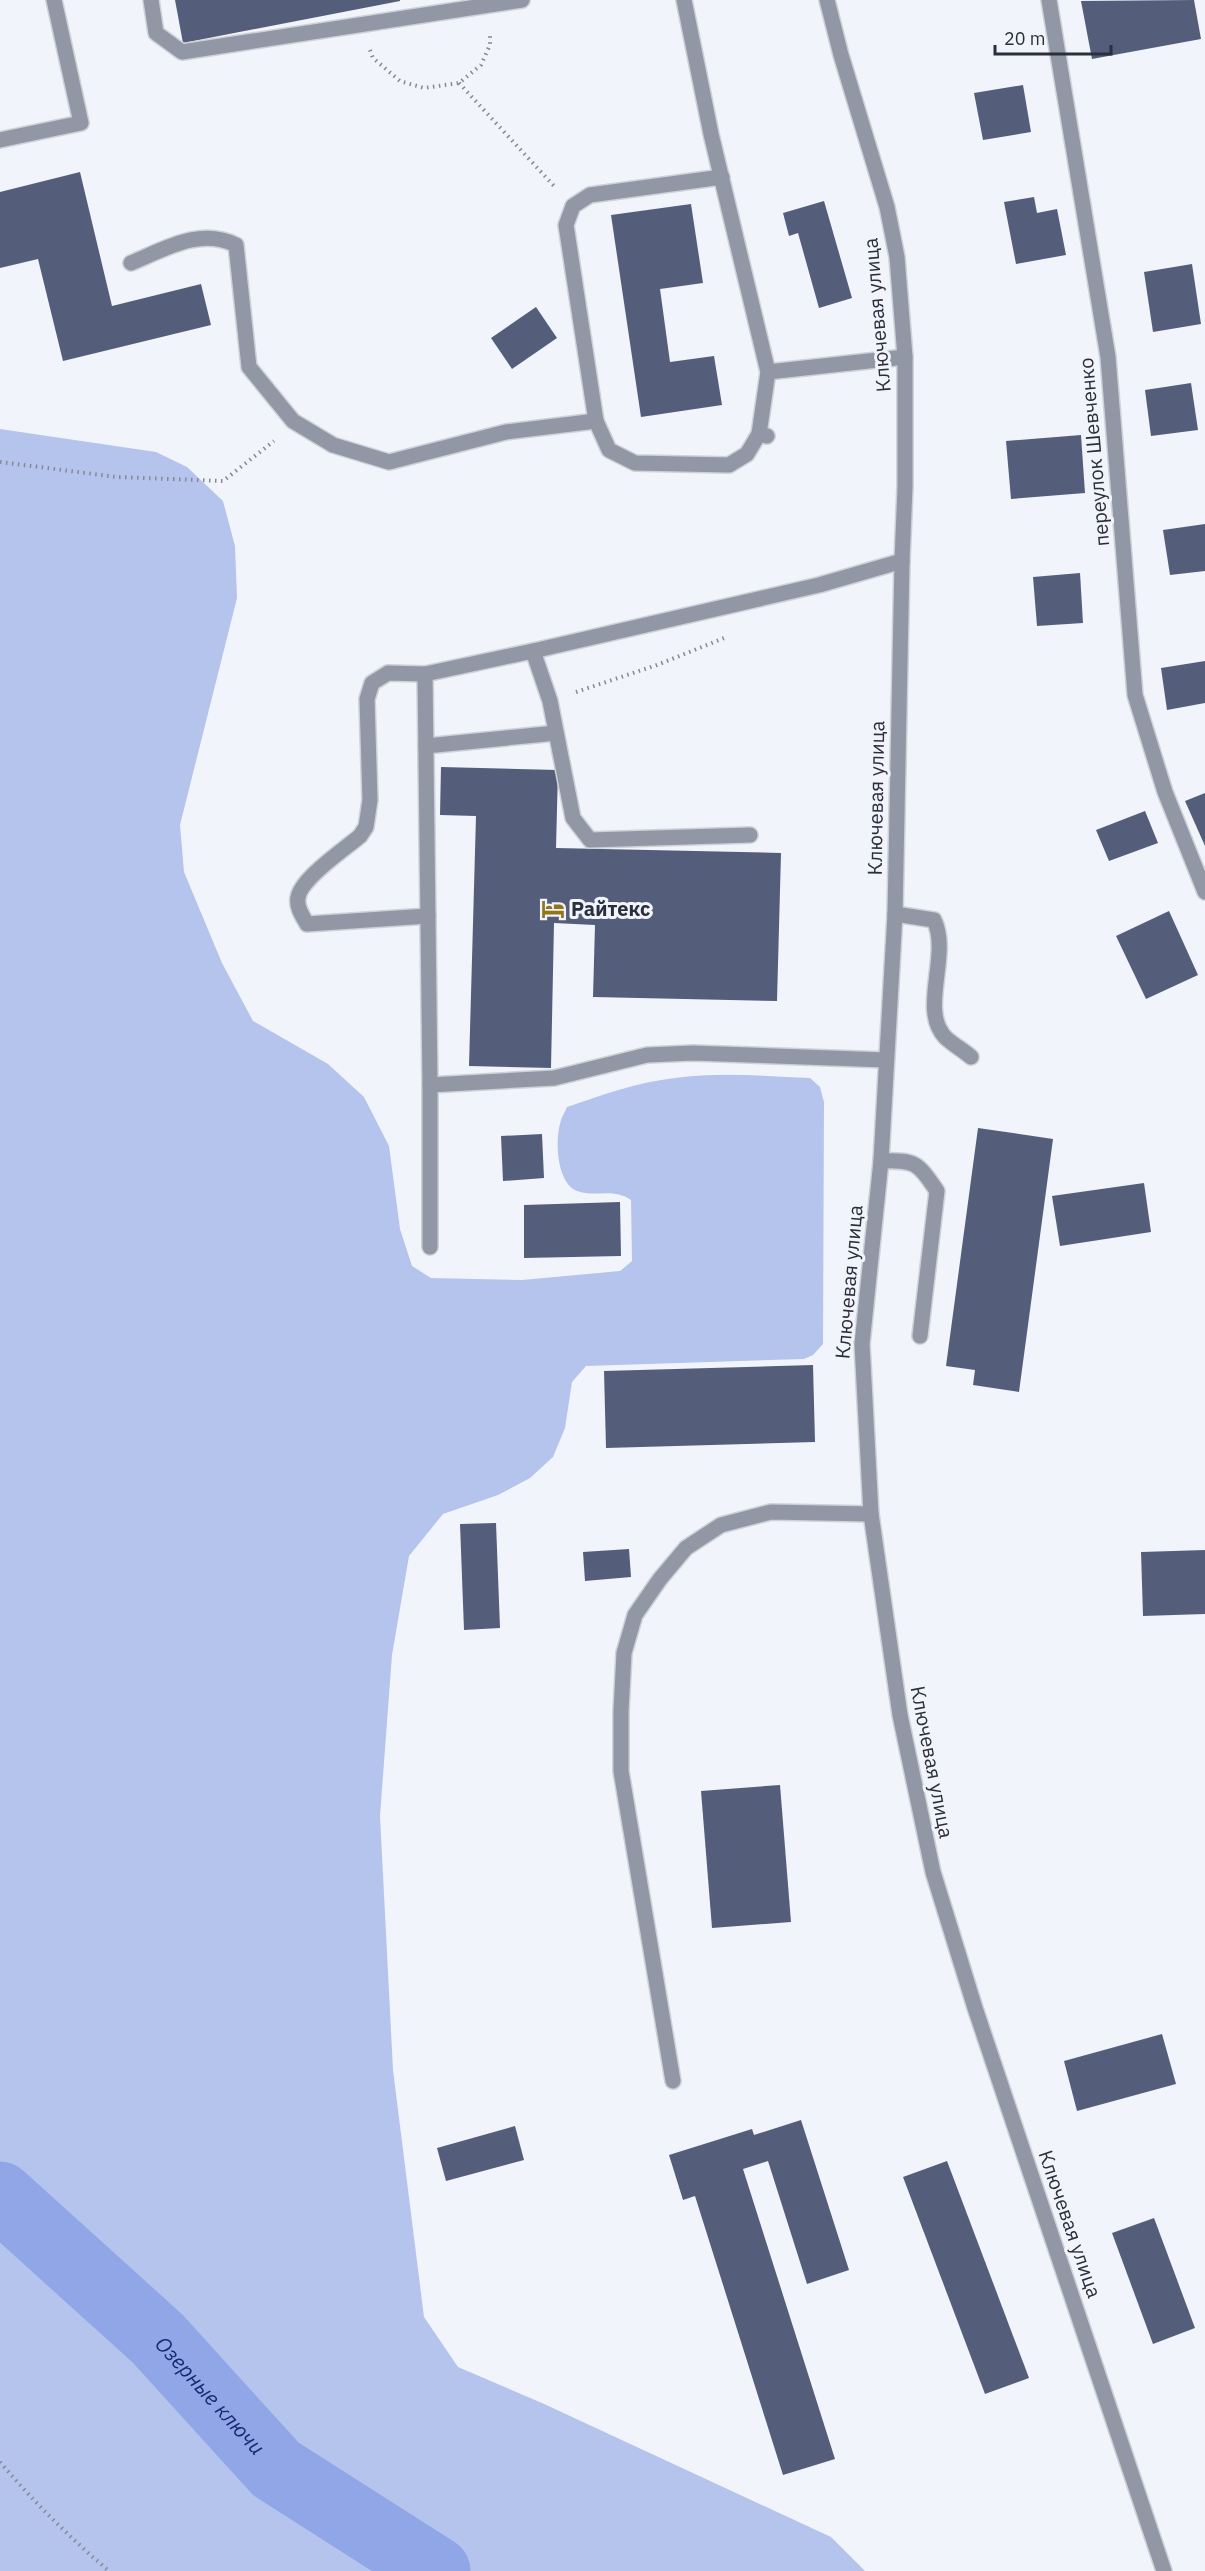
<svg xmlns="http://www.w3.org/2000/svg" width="1205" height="2571" font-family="'IBM Plex Sans',sans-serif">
	<rect width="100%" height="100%" fill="#f1f4fa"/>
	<path fill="#b5c4ed" d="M 0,429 L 156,452 L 187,467 L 223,501 L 235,546 L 237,598 L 180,825 L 184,872 L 222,963 L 253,1021 L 328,1064 L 364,1097 L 389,1146 L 400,1229 L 412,1266 L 431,1278 L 522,1280 L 620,1271 L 632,1261 L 631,1200 C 612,1187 596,1198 577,1191 C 557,1183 555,1142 560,1124 C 561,1118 565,1112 567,1107 C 602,1095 638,1082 675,1078 C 719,1072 766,1076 810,1078 L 820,1087 L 824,1102 L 823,1344 L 813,1355 L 804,1359 L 586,1366 L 572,1382 L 565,1428 L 553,1457 L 530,1478 L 498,1495 L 443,1514 L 409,1556 L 392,1655 L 380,1816 L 393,2070 L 424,2317 L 458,2367 L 542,2403 L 831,2537 L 865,2571 L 0,2571 Z"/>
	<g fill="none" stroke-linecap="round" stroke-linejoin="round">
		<path stroke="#90a6e6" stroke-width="69" id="s1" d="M 0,2196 L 158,2339 L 276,2469 L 436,2571"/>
	</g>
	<g fill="#545e7b">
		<polygon points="175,0 400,0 400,1 183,43"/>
		<polygon points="1194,0 1201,39 1092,59 1081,1"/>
		<polygon points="1023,85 1031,132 983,140 974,93"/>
		<polygon points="80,172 112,306 201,284 211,325 63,361 38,259 0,268 0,192"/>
		<polygon points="1034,197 1037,213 1057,209 1066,255 1016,264 1004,202"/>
		<polygon points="824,201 852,298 819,308 798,233 789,236 783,213"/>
		<polygon points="691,204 703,283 660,289 670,362 714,356 722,405 641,417 611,215"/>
		<polygon points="1192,264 1201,324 1153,332 1144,272"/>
		<polygon points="536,307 557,338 512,369 491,338"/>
		<polygon points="1191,383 1198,430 1151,436 1145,390"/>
		<polygon points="1081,435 1085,493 1011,499 1006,441"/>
		<polygon points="1205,524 1205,571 1170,575 1163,530"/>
		<polygon points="1080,573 1083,623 1037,626 1033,577"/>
		<polygon points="1205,661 1205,703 1167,710 1161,668"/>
		<polygon points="441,767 558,770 556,848 781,853 777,1001 593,997 595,925 554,923 551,1068 469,1066 476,816 440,815"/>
		<polygon points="1205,793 1205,846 1185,801"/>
		<polygon points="1145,811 1158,843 1109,861 1096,830"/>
		<polygon points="1169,911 1198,975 1146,999 1116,936"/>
		<polygon points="978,1128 1053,1139 1019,1392 973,1385 975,1370 946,1366"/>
		<polygon points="542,1134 544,1178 503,1181 501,1136"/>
		<polygon points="1144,1183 1151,1232 1060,1246 1052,1196"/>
		<polygon points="620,1202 621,1256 524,1258 524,1205"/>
		<polygon points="813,1365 815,1442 606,1448 604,1371"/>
		<polygon points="496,1523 500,1628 464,1630 460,1524"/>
		<polygon points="629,1549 631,1577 585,1581 583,1552"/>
		<polygon points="1205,1550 1205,1614 1143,1616 1141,1552"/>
		<polygon points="780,1785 791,1922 712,1928 701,1791"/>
		<polygon points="1162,2034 1176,2084 1077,2111 1064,2061"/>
		<polygon points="801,2120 849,2270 807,2284 768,2161 743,2169 835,2459 783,2475 695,2196 683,2200 669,2155 752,2129 754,2135"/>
		<polygon points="515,2126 524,2160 446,2181 437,2148"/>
		<polygon points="947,2161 1029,2378 985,2394 903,2177"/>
		<polygon points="1154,2218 1195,2328 1153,2344 1112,2233"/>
	</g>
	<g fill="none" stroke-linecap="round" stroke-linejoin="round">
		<g stroke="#cdd1d8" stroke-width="18">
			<g id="lane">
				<polyline points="151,0 156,33 182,52 522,0"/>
				<polyline points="684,0 711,134 768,372 759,434 767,436"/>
				<polyline points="0,140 81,123 54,0"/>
				<path d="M 131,263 C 165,249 200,227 236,245 L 249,367 L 293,421 L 333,445 L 389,462 L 506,432 L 596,421 L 609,450 L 635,463 L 729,465 L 747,454 L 759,434"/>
				<polyline points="768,372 905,357"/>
				<polyline points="596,421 566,225 573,206 590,195 722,177"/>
				<polyline points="533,651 550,701 573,818 590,840 750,835"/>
				<polyline points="425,674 430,1085 554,1078 647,1055 693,1053 886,1060"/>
				<polyline points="426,746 556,733"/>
				<path d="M 895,914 L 934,920 C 951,955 919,1009 945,1037 C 952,1044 963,1050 971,1057"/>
				<path d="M 428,916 L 307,924 C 303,917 296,907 298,898 C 300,879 345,849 360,836 L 366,827 L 370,800 L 367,699 L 372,683 L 388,673 L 425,674 L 533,651 L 819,585 L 902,561"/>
				<path d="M 881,1161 C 916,1160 917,1162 937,1191 L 920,1336"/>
				<polyline points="430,1247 430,1085"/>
				<polyline points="673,2081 621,1771 621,1711 624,1653 635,1615 660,1579 686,1548 721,1525 771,1512 871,1514"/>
			</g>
		</g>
		<g stroke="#cdd1d8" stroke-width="18">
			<g id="street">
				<polyline points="827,0 841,55 887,207 897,257 905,357 905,487 902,561 895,914 881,1161 862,1344 871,1514 900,1715 933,1872 975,2008 1164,2571"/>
				<polyline points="1049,0 1108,357 1135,695 1165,792 1205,892"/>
			</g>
		</g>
		<g stroke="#868993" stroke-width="4" stroke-dasharray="1.5 4.5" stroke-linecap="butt">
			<polyline points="370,50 373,58 400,81 424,88 459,83 481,65 490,45 490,33"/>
			<polyline points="459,83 554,186"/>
			<polyline points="0,462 117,477 223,481 274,441"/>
			<polyline points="576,692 657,665 724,638"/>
			<path d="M 0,2462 C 33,2501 70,2538 109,2571"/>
		</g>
		<use href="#lane" stroke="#9297a5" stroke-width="15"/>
		<use href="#street" stroke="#9297a5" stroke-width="15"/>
	</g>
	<defs>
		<g id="hotel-bare" transform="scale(1.8)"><path d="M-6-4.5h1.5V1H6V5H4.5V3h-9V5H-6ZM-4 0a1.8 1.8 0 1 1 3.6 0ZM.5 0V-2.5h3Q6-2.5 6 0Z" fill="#92751b" stroke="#f1f4fa" stroke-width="2.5" paint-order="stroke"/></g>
	</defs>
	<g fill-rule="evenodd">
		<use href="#hotel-bare" x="553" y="909"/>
	</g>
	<g text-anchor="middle" stroke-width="6" stroke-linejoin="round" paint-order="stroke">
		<g font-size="20" fill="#2b2f3c" stroke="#f1f4fa">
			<text transform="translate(877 315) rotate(-95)" y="7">Ключевая улица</text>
			<text transform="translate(1094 452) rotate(-95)" y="7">переулок Шевченко</text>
			<text transform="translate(876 798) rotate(-89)" y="7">Ключевая улица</text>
			<text transform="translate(849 1282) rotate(-85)" y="7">Ключевая улица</text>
			<text transform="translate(932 1762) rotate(79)" y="7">Ключевая улица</text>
			<text transform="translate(1070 2224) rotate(71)" y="7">Ключевая улица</text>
		</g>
		<g font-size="20" font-weight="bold" fill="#2b2f3c" stroke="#f1f4fa" text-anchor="start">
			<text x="571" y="916">Райтекс</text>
		</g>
		<g font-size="21" font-style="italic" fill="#1a2871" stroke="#f1f4fa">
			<text dy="7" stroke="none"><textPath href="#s1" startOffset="290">Озерные ключи</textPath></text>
		</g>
	</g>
	<path d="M995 45v9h116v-9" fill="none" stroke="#2b2f3c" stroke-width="3"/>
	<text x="1004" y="45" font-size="18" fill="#2b2f3c" stroke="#f1f4fa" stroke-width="4.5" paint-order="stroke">20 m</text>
</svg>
